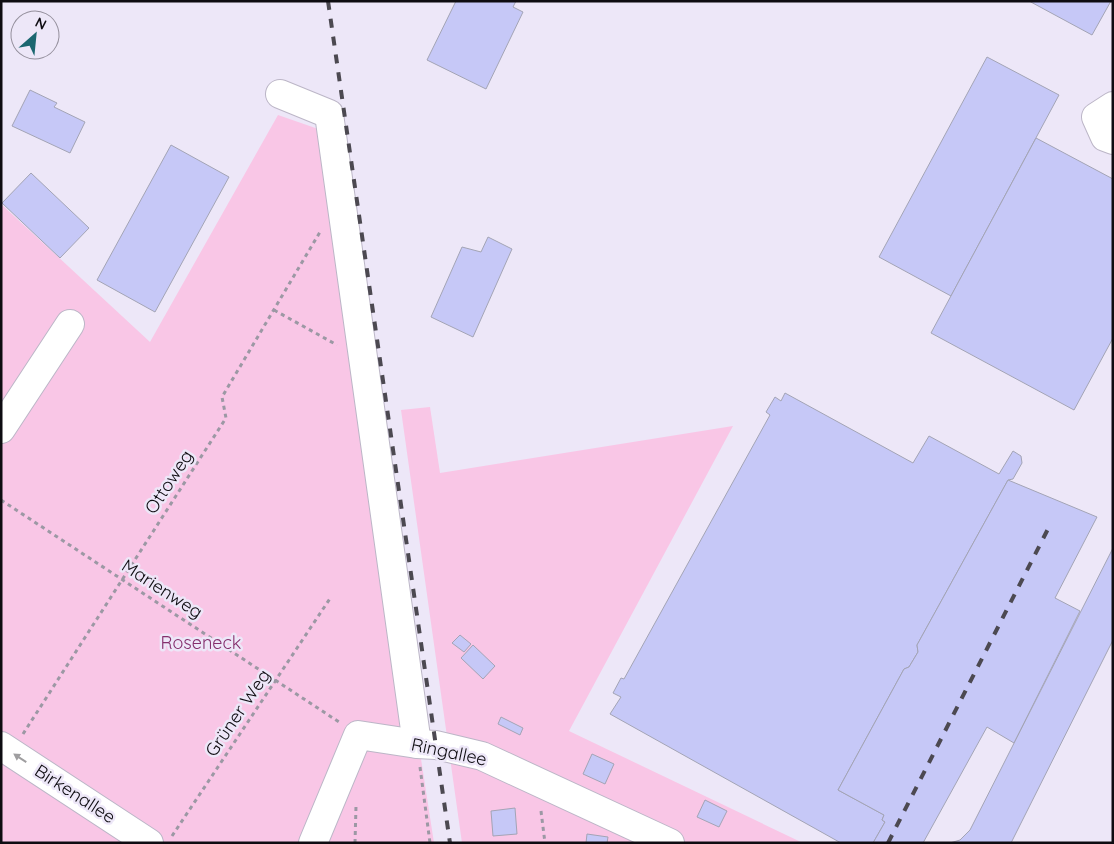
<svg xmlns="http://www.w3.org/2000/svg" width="1114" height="844" font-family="Quicksand,sans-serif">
	<rect width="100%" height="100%" fill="#ede7f8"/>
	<g fill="#f9c6e6">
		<polygon points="278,115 324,131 434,843 1,843 1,204 150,342"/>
		<polygon points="430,407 440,473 733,426 569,731 803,843 462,843 401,410"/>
	</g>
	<g fill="#c6c8f7" stroke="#a3a4b5">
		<polygon points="456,1 516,1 513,7 523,12 486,89 427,60"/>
		<polygon points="1029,1 1111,1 1092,35"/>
		<polygon points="987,57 1059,95 951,296 879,257"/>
		<polygon points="30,90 57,103 54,107 85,122 70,153 12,126"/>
		<polygon points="1036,138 1113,179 1113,338 1074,410 931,333"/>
		<polygon points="171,145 229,177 155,312 97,280"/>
		<polygon points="31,173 89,228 60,258 2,203"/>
		<polygon points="488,237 512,249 473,337 431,317 462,247 481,252"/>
		<polygon points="785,393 913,463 929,436 999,474 1013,451 1021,456 1022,463 1013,479 1008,480 917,645 918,652 909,667 904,669 838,790 884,815 882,820 885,822 873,843 841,843 610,714 621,697 613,693 621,678 624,679 770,415 766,412 775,397 781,401"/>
		<polygon points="1008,480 1097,517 1055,598 1080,611 1014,743 987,727 923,843 873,843 885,822 882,820 884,815 838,790 904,669 909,667 918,652 917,645"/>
		<polygon points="1113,548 1113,640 1011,843 950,843 960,840 970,830"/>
		<polygon points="460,635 471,644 464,652 452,643"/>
		<polygon points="473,645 495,666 483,679 461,658"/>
		<polygon points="501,717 523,728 520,735 498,724"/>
		<polygon points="592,754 614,764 605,784 583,774"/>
		<polygon points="705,800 727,811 719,827 697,817"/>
		<polygon points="515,808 517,834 493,836 491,811"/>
		<polygon points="587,834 608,837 607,843 586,843"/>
	</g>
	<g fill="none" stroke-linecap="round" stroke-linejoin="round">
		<g stroke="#bcb6c7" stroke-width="30">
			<g id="minor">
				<polyline points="280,94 329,114 417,744"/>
				<polyline points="1113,106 1096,117 1105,137 1113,140"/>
				<polyline points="1,429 70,324"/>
				<polyline points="1,746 149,843"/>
				<polyline points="313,843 358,735 417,744 436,745 482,756 670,843"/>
			</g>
		</g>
		<g stroke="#9c98a4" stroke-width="3" stroke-dasharray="4 4" stroke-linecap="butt">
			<polyline points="274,310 337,345"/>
			<polyline points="1,500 339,722"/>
			<polyline points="23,734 226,418 222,397 320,232"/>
			<polyline points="420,767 430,843"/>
			<polyline points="541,811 545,843"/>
			<polyline points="172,836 331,597"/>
			<polyline points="355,843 356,806"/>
		</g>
		<use href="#minor" stroke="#fff" stroke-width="28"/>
		<g stroke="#4c4951" stroke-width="4" stroke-dasharray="9 9" stroke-linecap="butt">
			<polyline points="328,1 450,843"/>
			<polyline points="888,843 1050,525"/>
		</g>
	</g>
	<defs><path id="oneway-solid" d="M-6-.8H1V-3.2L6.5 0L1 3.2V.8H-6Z" transform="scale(1.25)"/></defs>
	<use fill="#9f9ea0" href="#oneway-solid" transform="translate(20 758) rotate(-147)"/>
	<g text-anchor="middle" stroke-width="5" stroke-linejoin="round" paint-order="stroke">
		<g font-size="18" fill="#0e0c11" stroke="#ede7f8">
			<text transform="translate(169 482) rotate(-57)" y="6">Ottoweg</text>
			<text transform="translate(162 589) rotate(33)" y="6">Marienweg</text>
			<text transform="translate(238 713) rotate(-56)" y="6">Grüner Weg</text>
			<text transform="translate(449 752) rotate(12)" y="6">Ringallee</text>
			<text transform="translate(75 794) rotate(33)" y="6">Birkenallee</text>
		</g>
		<g font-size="18" fill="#852f6d" stroke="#ede7f8">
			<text x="201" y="649">Roseneck</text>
		</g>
	</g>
	<rect width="1114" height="844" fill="none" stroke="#0e0c11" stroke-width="5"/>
	<g transform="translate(35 35) rotate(27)"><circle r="24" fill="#ede7f8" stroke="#948f9c"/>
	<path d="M0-4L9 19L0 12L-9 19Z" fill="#1b6770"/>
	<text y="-8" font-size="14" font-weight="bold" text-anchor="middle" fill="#0e0c11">N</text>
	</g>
</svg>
